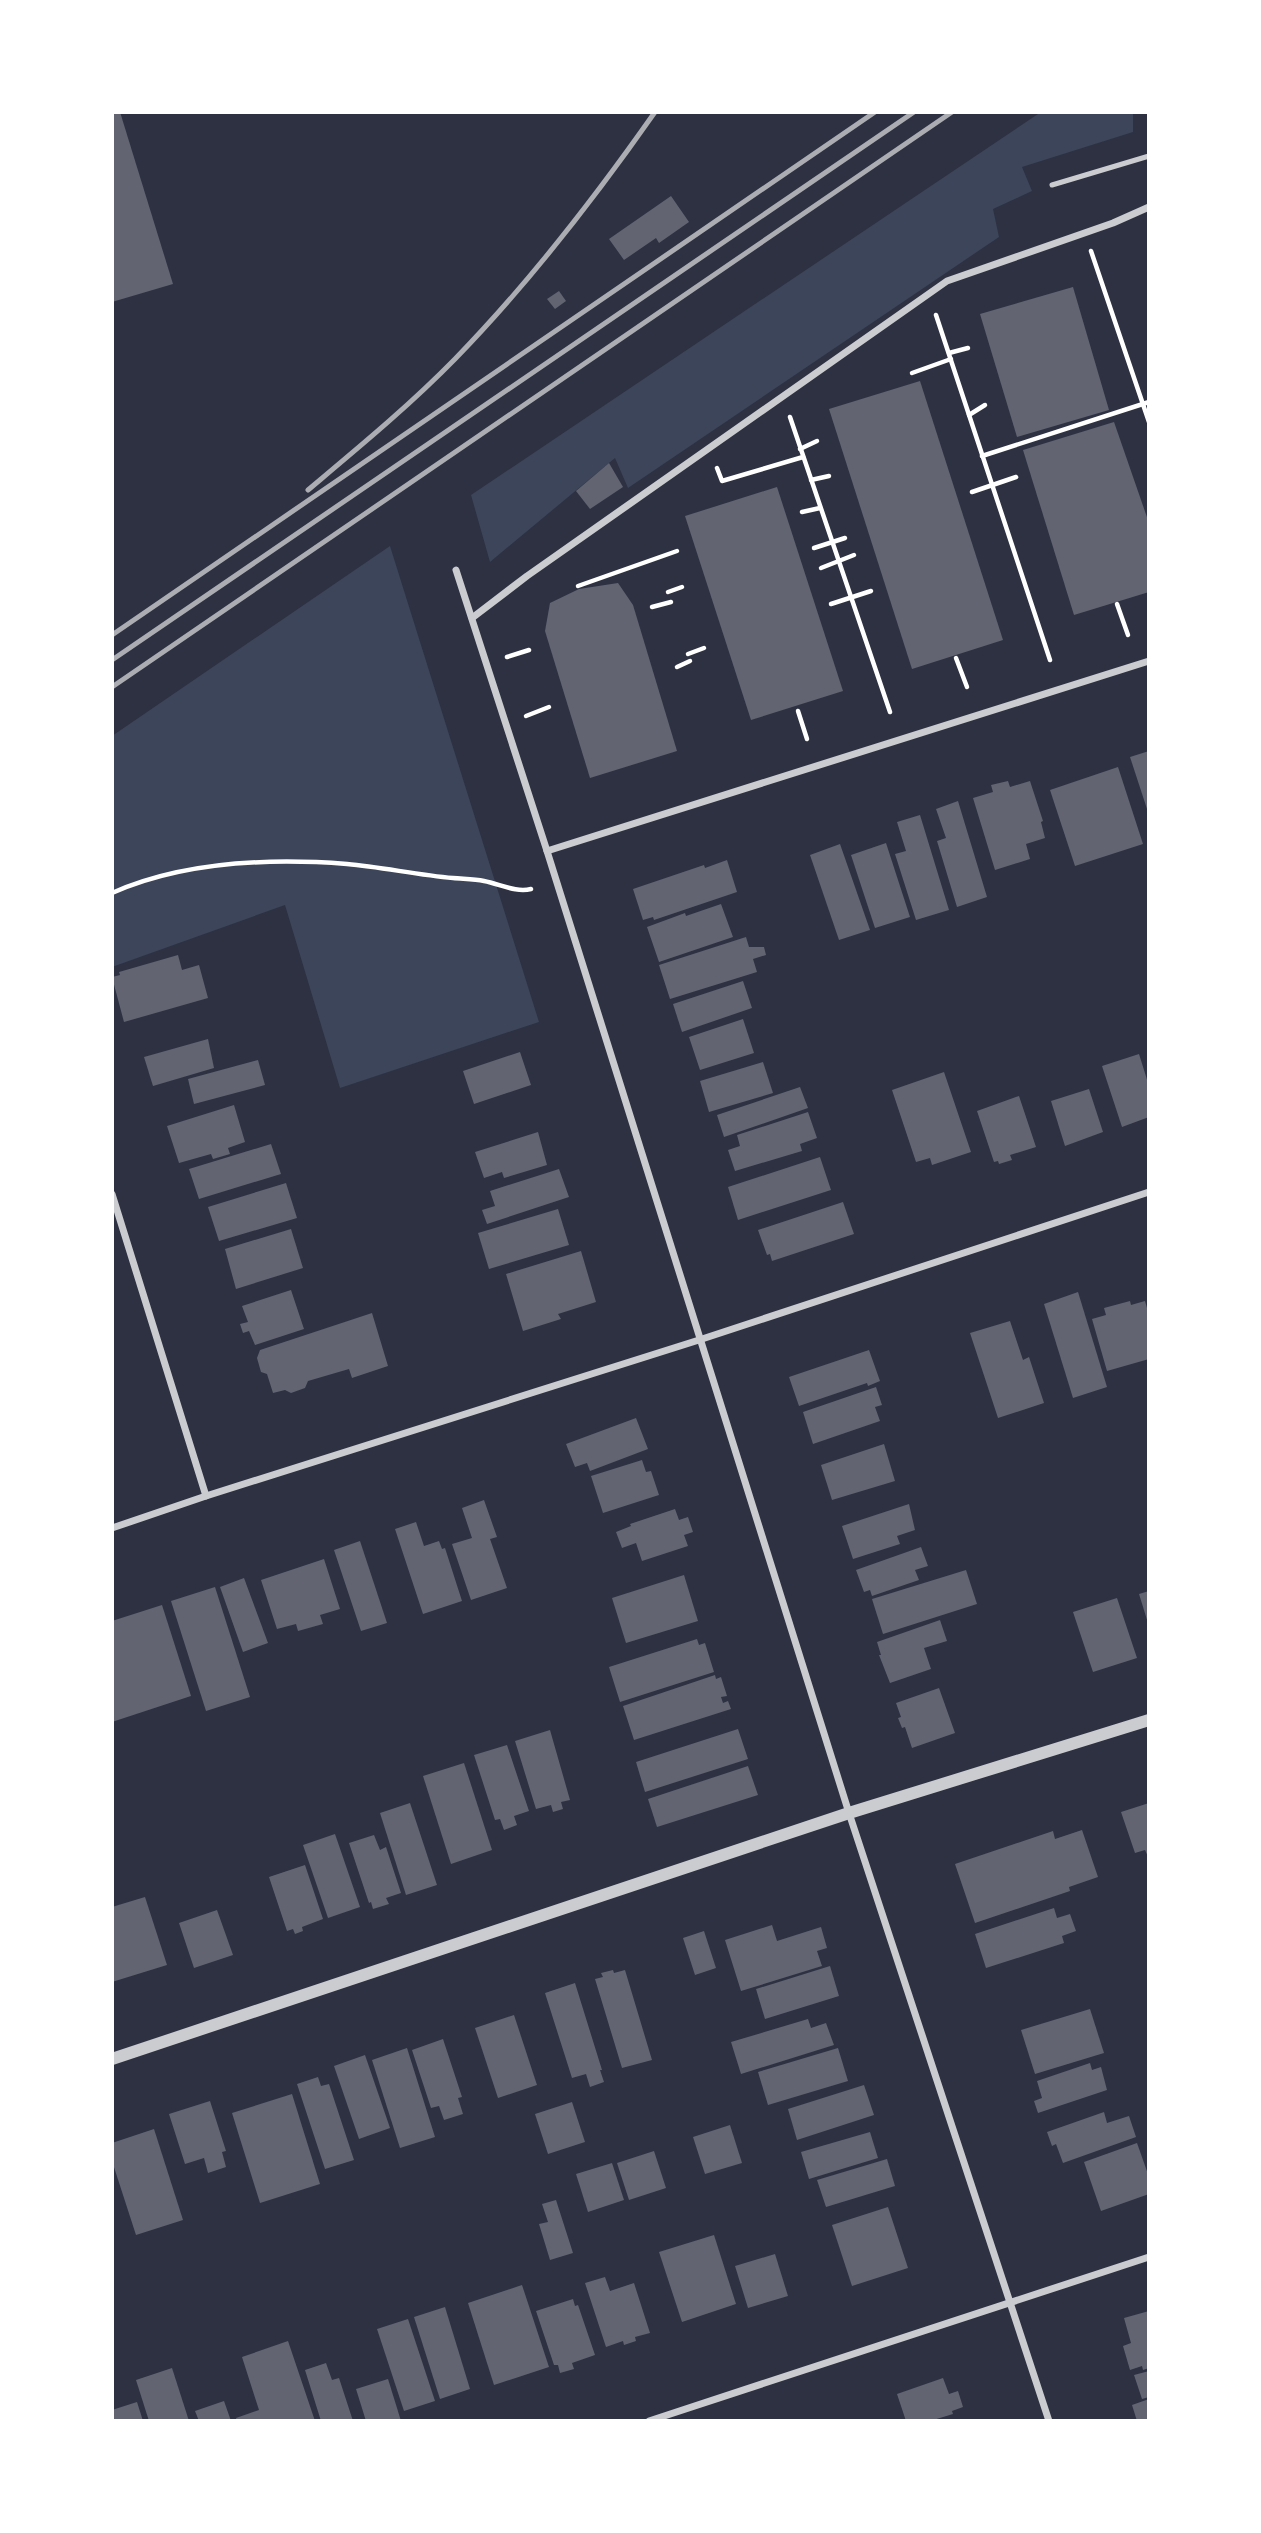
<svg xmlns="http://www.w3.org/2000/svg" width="1261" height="2533" font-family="Figtree,sans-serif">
	<rect width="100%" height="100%" fill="#2d3142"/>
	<g fill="#3c4559">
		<polygon points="1041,112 1133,112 1133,132 1022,167 1032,191 993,209 999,237 628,488 615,458 490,562 471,495"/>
		<polygon points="390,546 539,1022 340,1088 285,905 112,967 112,736"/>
	</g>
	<g fill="#626471">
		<polygon points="112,112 120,112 173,284 112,302"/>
		<polygon points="671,196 689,222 659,243 656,238 624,260 609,239"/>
		<polygon points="1073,287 1109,410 1017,437 980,314"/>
		<polygon points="559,291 566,301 555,309 547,299"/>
		<polygon points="920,381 1003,640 912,669 829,409"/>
		<polygon points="1114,422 1149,523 1149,592 1074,615 1023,450"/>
		<polygon points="609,463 623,487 590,509 576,491"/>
		<polygon points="777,487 843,691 751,720 685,516"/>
		<polygon points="618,583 633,605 677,751 590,778 545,631 550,603 579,589"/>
		<polygon points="1149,751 1149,812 1148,812 1130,757"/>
		<polygon points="1118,767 1143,844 1075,866 1050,790"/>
		<polygon points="1008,781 1010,787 1030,781 1043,821 1041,822 1045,838 1026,844 1030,859 995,870 973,798 993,792 991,785"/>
		<polygon points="958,801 987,897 957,907 937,841 946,838 936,809"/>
		<polygon points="920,815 949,910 916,920 895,854 906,851 897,822"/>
		<polygon points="886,843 910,917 875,928 851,855"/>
		<polygon points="840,844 870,930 839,940 810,855"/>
		<polygon points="727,860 737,892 654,920 653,917 643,920 633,889 704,865 705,868"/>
		<polygon points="721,904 733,937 659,962 647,927 685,913 686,916"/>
		<polygon points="746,937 749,947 764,947 766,955 753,959 757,972 670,999 659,965"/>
		<polygon points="178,955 182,970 199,965 208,998 124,1022 112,977 120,975 119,972"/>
		<polygon points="743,981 752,1008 682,1032 673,1004"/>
		<polygon points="743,1019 754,1053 700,1070 689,1037"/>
		<polygon points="208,1039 214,1068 153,1086 144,1057"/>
		<polygon points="520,1052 531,1085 474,1104 463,1071"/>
		<polygon points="1139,1054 1149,1086 1149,1117 1122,1127 1102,1066"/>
		<polygon points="258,1060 265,1085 194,1104 188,1079"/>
		<polygon points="763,1062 773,1093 709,1112 700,1081"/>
		<polygon points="944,1072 971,1152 932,1165 930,1158 916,1162 892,1090"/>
		<polygon points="800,1087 808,1108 724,1137 717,1115"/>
		<polygon points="1089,1089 1103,1132 1065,1146 1051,1101"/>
		<polygon points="1019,1096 1036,1147 1010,1155 1012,1160 999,1164 998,1161 994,1162 977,1111"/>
		<polygon points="234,1105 245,1142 228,1148 230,1154 213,1159 211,1154 179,1163 167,1126"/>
		<polygon points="808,1112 817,1138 800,1144 802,1151 735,1171 728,1150 740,1146 737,1135"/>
		<polygon points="538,1132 547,1165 504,1178 502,1172 484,1178 475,1152"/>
		<polygon points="271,1144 281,1174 199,1199 189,1169"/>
		<polygon points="820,1157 831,1190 738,1220 728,1187"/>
		<polygon points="559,1169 569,1197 487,1224 482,1210 495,1206 490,1191"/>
		<polygon points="286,1183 297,1218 219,1241 208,1207"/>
		<polygon points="843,1202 854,1234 772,1261 770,1254 767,1255 758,1230"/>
		<polygon points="558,1209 569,1245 489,1269 478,1233"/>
		<polygon points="291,1229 303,1268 236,1289 225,1249"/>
		<polygon points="581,1251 596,1302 558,1314 561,1319 523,1331 506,1274"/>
		<polygon points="291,1290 304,1329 255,1345 249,1331 243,1333 240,1324 248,1322 242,1306"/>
		<polygon points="1078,1292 1107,1387 1073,1398 1044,1304"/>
		<polygon points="1130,1301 1131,1305 1145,1301 1149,1315 1149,1359 1107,1371 1092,1319 1106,1315 1104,1308"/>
		<polygon points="372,1313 388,1366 352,1378 349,1369 308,1381 305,1388 291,1393 285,1390 273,1393 267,1374 261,1372 257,1358 260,1350"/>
		<polygon points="1010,1321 1023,1360 1029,1357 1044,1403 998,1418 970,1333"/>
		<polygon points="869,1350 880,1381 868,1386 867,1383 799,1406 789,1377"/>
		<polygon points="876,1387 882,1405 875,1407 880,1421 813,1444 803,1412"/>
		<polygon points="636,1418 648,1449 590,1471 587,1463 575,1467 566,1444"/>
		<polygon points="884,1444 895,1481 832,1500 821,1465"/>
		<polygon points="642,1460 646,1472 651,1471 659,1495 603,1513 591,1476"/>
		<polygon points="484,1500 497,1537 490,1539 507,1588 471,1600 452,1544 472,1538 462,1508"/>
		<polygon points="909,1504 915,1530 897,1536 900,1544 853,1559 842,1526"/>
		<polygon points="675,1509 679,1520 688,1517 693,1532 684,1535 688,1546 642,1561 636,1543 622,1548 616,1532 631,1526 630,1524"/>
		<polygon points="416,1522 424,1546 439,1541 442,1549 445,1548 462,1601 423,1614 395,1529"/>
		<polygon points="360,1541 387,1623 361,1631 334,1550"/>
		<polygon points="921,1547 928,1566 915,1570 919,1580 872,1596 870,1590 864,1592 856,1570"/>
		<polygon points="324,1559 340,1609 320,1615 323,1624 298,1631 296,1624 277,1629 261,1580"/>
		<polygon points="966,1570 977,1604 883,1634 872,1599"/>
		<polygon points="684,1575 698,1621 626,1643 612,1598"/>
		<polygon points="244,1578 268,1643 243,1652 220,1587"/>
		<polygon points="215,1587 250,1697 206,1711 171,1601"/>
		<polygon points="1149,1591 1149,1623 1148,1623 1139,1594"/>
		<polygon points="1117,1598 1137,1658 1093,1672 1073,1612"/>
		<polygon points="162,1605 191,1696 112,1722 112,1621"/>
		<polygon points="940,1620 947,1641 924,1648 931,1669 890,1683 879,1655 881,1655 877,1642"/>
		<polygon points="697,1639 699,1645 705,1643 714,1672 620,1702 609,1667"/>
		<polygon points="715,1675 716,1679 721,1677 727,1696 721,1697 723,1703 728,1701 731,1709 634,1740 623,1706"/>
		<polygon points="939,1688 955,1733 912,1748 905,1727 902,1728 898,1718 901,1717 896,1703"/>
		<polygon points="738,1729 748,1759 645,1792 636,1762"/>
		<polygon points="550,1730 570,1800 561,1802 563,1809 553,1812 551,1805 536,1809 515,1741"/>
		<polygon points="507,1745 529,1811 514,1816 517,1825 504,1830 500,1819 495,1820 474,1755"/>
		<polygon points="464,1763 492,1850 451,1864 423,1776"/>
		<polygon points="748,1766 758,1795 657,1827 648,1799"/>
		<polygon points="410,1803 437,1885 406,1895 380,1813"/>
		<polygon points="1149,1803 1149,1859 1145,1850 1135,1853 1121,1812"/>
		<polygon points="1082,1830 1098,1877 1069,1887 1070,1891 975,1923 955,1864 1053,1831 1055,1839"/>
		<polygon points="335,1834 360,1907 328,1918 303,1845"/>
		<polygon points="374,1835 380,1850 386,1847 401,1893 386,1898 389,1904 373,1909 371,1902 369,1903 349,1843"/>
		<polygon points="305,1865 323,1919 302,1927 303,1931 295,1934 293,1929 287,1931 269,1877"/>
		<polygon points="145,1897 167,1965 112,1982 112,1907"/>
		<polygon points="1054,1908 1057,1918 1070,1914 1076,1931 1062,1936 1064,1943 986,1968 975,1934"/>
		<polygon points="217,1910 233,1955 194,1968 179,1923"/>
		<polygon points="772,1925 777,1941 821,1927 827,1948 817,1951 822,1966 741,1991 725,1940"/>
		<polygon points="704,1931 716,1968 695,1975 683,1938"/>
		<polygon points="830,1966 839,1996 765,2019 756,1989"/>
		<polygon points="613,1970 614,1973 625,1970 652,2060 622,2068 595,1979 603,1977 601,1973"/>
		<polygon points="575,1983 602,2070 600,2070 604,2082 590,2087 586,2074 572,2078 545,1993"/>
		<polygon points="1090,2009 1104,2053 1035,2074 1021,2030"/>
		<polygon points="514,2015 537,2085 498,2098 475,2028"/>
		<polygon points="808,2019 811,2028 826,2023 834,2045 741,2074 731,2042"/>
		<polygon points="443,2039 462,2097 458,2098 463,2114 444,2120 439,2106 431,2108 412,2050"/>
		<polygon points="407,2048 435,2137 400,2148 372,2060"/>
		<polygon points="838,2048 848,2081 768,2105 758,2072"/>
		<polygon points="365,2055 390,2128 359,2139 334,2066"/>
		<polygon points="1090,2063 1092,2070 1101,2067 1107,2090 1038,2113 1034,2101 1042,2098 1037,2081"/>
		<polygon points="318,2077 321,2086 329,2084 354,2160 325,2169 297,2084"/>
		<polygon points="864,2085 874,2115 797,2140 788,2109"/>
		<polygon points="292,2094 320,2184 260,2203 232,2113"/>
		<polygon points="210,2101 226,2151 222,2152 226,2167 208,2173 204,2158 185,2164 169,2114"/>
		<polygon points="572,2102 585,2142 548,2154 535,2114"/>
		<polygon points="1104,2112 1107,2123 1129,2116 1136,2137 1063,2163 1056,2144 1052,2146 1047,2132"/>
		<polygon points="730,2125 742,2163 705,2174 693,2137"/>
		<polygon points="154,2129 183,2220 136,2235 112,2161 112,2143"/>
		<polygon points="870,2132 878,2158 809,2179 801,2152"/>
		<polygon points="1137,2143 1149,2177 1149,2194 1101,2211 1084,2162"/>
		<polygon points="654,2151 666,2188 629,2200 617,2163"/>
		<polygon points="887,2159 895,2186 826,2207 817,2180"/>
		<polygon points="612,2163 624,2200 588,2212 576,2174"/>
		<polygon points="556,2200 573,2253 550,2260 539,2224 548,2222 542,2204"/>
		<polygon points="888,2207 908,2268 852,2286 832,2225"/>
		<polygon points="714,2235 736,2304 682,2322 659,2252"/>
		<polygon points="775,2254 788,2296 748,2308 735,2266"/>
		<polygon points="605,2277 610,2291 634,2283 650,2333 635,2337 636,2341 624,2345 623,2341 606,2347 585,2283"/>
		<polygon points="522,2285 549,2367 494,2385 468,2303"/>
		<polygon points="573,2299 575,2306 578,2305 595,2355 572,2363 574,2369 560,2373 558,2365 554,2365 536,2311"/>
		<polygon points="445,2307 470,2389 440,2399 414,2317"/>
		<polygon points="1149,2311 1149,2368 1143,2370 1142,2366 1130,2370 1123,2346 1131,2343 1124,2318"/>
		<polygon points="408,2319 435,2401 404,2411 377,2329"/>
		<polygon points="288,2341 315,2421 237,2421 236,2418 259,2410 242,2357"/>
		<polygon points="326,2363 332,2380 339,2378 353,2421 321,2421 305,2370"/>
		<polygon points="172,2368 189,2421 149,2421 136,2380"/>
		<polygon points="1149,2371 1149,2397 1142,2399 1134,2375"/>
		<polygon points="943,2378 949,2394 958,2391 963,2407 952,2411 953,2414 930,2421 906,2421 897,2394"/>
		<polygon points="388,2379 401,2421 366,2421 356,2389"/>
		<polygon points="1149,2399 1149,2421 1137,2421 1132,2405"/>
		<polygon points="224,2401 231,2421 199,2421 195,2411"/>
		<polygon points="137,2402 143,2421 112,2421 112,2410"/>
	</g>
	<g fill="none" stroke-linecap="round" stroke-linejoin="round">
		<g stroke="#fff" stroke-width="4.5">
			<polyline points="1091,251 1149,422"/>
			<polyline points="936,315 1050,660"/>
			<polyline points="949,353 968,348"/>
			<polyline points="912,373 951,359"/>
			<polyline points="969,415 985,405"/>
			<polyline points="790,417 890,712"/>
			<polyline points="800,449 817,441"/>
			<polyline points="982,456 1149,402"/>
			<polyline points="717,468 722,481 803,457"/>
			<polyline points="811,480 829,476"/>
			<polyline points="972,492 1016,477"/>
			<polyline points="802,512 820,508"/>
			<polyline points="814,548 845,538"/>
			<polyline points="821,568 854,555"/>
			<polyline points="578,586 677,551"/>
			<polyline points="668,592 682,587"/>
			<polyline points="831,604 871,591"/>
			<polyline points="1117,604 1128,635"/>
			<polyline points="652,607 671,602"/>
			<polyline points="688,654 704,648"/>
			<polyline points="507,657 529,650"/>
			<polyline points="956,658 967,687"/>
			<polyline points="677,667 690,661"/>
			<polyline points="798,711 807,739"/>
			<polyline points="526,716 549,707"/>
			<path d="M 112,893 C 184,861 269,858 347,864 C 382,867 417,875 453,878 C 463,879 474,879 484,881 C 500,884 516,893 531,889"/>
		</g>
		<polyline stroke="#caccd0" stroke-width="5" points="1052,185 1149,156"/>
		<g stroke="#caccd0" stroke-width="7">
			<polyline points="456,570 547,851 849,1813 1049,2421"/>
			<polyline points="472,618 527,576 947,281 1113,223 1149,207"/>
			<polyline points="547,851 1149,661"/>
			<polyline points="112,1194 206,1496"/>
			<polyline points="112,1528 206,1496 699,1340 1149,1192"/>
			<polyline points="649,2421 1149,2257"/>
		</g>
		<polyline stroke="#caccd0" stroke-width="12" points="112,2059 849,1813 1149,1720"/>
		<g stroke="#abadb3" stroke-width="5">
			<path d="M 308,490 C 358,448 409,406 455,359 C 529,283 594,199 655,112"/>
			<polyline points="112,635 875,112"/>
			<polyline points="112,660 914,112"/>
			<polyline points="112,687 952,112"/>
		</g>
	</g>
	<rect width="1261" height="2533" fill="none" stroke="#ffffff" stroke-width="228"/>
</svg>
